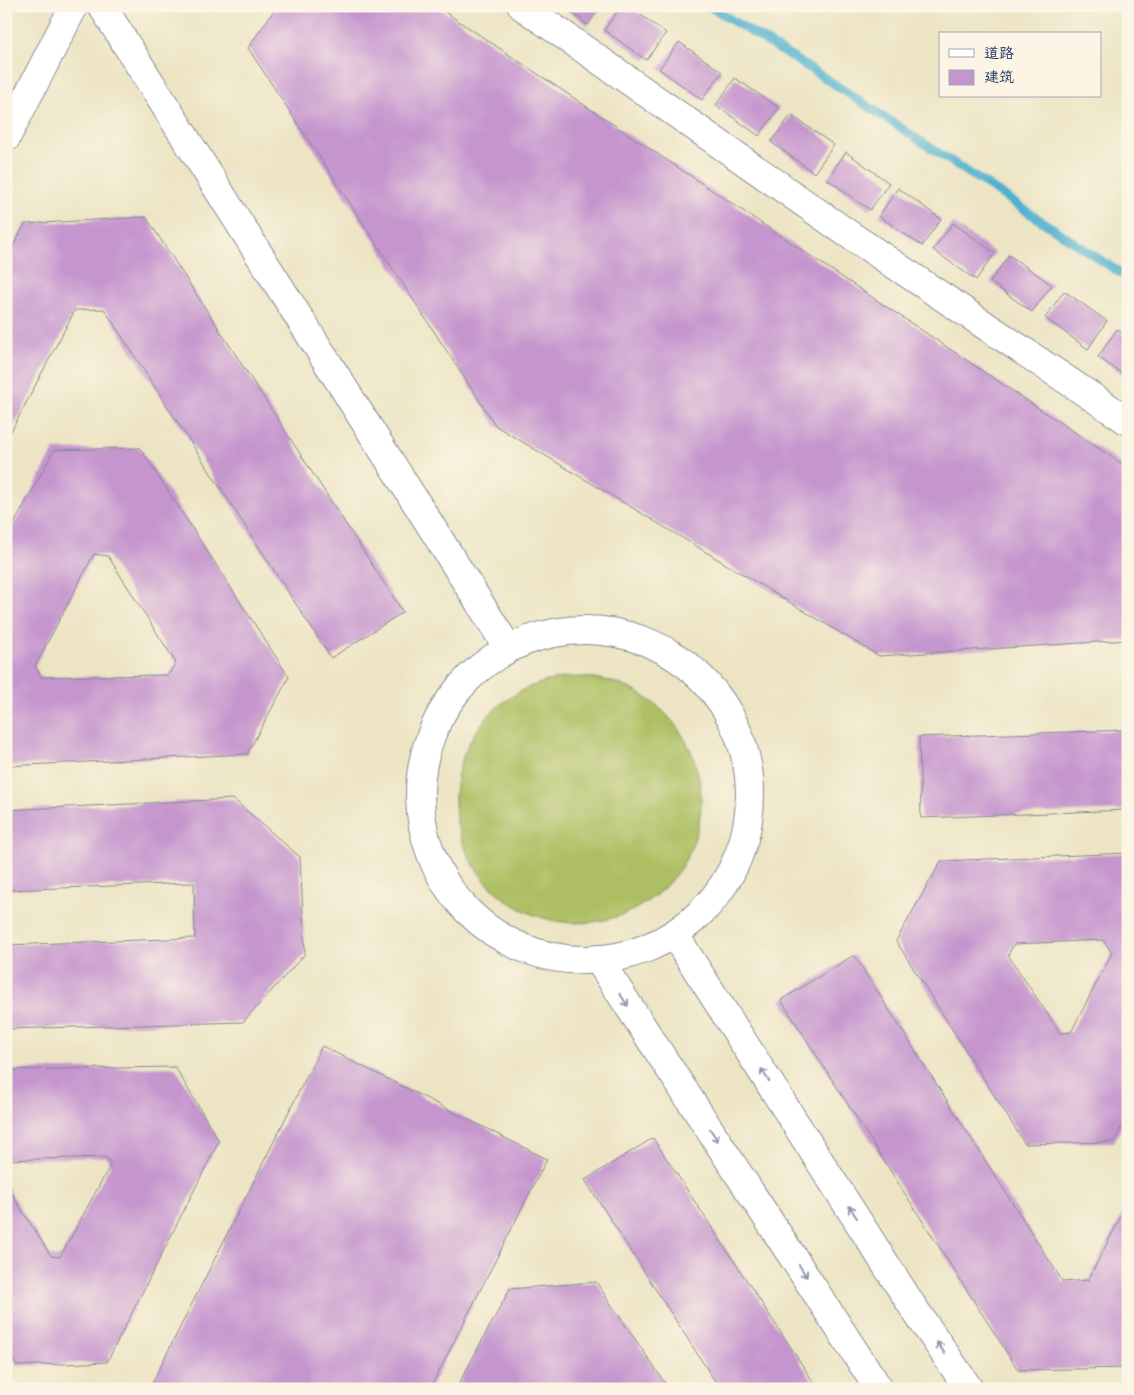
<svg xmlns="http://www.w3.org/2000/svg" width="1134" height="1395" font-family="Delius,'LXGW WenKai TC',sans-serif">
	<rect width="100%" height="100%" fill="#fcf5e5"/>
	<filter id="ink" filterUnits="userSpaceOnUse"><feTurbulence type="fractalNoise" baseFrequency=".02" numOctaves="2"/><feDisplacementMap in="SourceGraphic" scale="10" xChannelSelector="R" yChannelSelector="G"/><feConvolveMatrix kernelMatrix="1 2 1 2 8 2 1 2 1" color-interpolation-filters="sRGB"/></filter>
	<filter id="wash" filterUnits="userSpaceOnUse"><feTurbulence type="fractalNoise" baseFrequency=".0096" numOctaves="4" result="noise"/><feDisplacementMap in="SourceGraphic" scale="20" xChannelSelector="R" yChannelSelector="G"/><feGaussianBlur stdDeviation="1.12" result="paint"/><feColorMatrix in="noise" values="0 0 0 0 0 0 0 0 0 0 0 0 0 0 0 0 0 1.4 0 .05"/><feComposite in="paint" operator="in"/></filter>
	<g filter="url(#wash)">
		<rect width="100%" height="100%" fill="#ece4c3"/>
		<circle fill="#adbf62" stroke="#647760" cx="578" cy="800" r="123"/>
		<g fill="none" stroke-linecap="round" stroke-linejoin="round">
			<polyline stroke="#50b1cf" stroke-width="9" points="709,6 822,76 1128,278"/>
		</g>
		<g id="blocks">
			<g fill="#c595ce" fill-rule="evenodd">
				<polygon points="277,6 436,6 1128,468 1128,640 879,656 496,426 248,48"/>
				<polygon points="562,6 601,6 588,25"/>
				<polygon points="621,6 628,6 666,33 646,60 604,30"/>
				<polygon points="679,42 722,72 702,100 659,69"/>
				<polygon points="735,78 779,108 759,136 716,105"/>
				<polygon points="791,115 834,145 814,173 771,142"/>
				<polygon points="846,152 889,183 870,210 827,179"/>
				<polygon points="898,188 941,219 922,246 879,216"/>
				<polygon points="146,217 403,612 331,658 104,309 75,310 6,441 6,259 25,224"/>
				<polygon points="953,223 995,253 976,280 933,250"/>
				<polygon points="1009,255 1052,285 1032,312 990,282"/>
				<polygon points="1064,291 1107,321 1088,349 1045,318"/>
				<polygon points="1117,329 1128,337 1128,378 1098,357"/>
				<path d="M 140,448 L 289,677 L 247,754 L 6,766 L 6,539 L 54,450 ZM 94,554 L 108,556 L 176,663 L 168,675 L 41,677 L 35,666 Z"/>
				<polygon points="1128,730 1128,810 921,818 919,737"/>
				<polygon points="233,799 300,857 305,954 243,1022 6,1029 6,945 195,938 194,883 6,890 6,810"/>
				<path d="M 1128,853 L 1128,1115 L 1114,1142 L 1025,1144 L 896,941 L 941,861 ZM 1103,940 L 1112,953 L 1071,1032 L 1060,1033 L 1008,955 L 1014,944 Z"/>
				<polygon points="854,955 1063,1282 1088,1280 1128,1203 1128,1368 1018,1370 781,1000"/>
				<polygon points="322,1046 547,1159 430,1389 149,1389"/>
				<polygon points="175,1067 219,1141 107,1362 17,1366 6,1348 6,1185 51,1256 60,1257 111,1164 106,1157 6,1160 6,1070"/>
				<polygon points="653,1138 818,1389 720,1389 585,1180"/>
				<polygon points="596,1282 669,1389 456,1389 510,1289"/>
			</g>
		</g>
	</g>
	<g filter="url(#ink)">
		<use href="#blocks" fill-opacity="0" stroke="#848a90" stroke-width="1"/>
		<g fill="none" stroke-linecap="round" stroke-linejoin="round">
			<g stroke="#848a90" stroke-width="30">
				<g id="street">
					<polyline points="102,6 508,648"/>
					<polyline points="522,6 847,233 1128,421"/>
					<polyline points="6,138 74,6"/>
					<circle cx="585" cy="795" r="165"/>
					<polyline points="674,934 913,1307 969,1389"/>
					<polyline points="598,959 879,1389"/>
				</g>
			</g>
			<use href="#street" stroke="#fff" stroke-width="28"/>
		</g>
		<defs><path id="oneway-shaft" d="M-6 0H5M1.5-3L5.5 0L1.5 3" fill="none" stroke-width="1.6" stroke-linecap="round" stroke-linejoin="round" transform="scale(1.25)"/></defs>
		<g stroke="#8d97ae">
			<use href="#oneway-shaft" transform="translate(624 1000) rotate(57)"/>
			<use href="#oneway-shaft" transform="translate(765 1075) rotate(-123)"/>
			<use href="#oneway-shaft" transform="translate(714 1135) rotate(57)"/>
			<use href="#oneway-shaft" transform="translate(853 1212) rotate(-123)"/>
			<use href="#oneway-shaft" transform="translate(803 1271) rotate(57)"/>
			<use href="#oneway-shaft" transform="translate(941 1348) rotate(-124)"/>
		</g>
	</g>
	<rect width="1134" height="1395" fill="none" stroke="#fcf5e5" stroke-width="25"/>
	<rect x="939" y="32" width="162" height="65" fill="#fcf5e5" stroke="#a2a6af"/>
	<rect x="949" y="49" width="25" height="8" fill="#ffffff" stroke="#a2a6af"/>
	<text x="984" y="58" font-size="15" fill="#1b2f5e">道路</text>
	<rect x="949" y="70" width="25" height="15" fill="#c595ce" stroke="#a2a6af"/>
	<text x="984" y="82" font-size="15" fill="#1b2f5e">建筑</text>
</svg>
